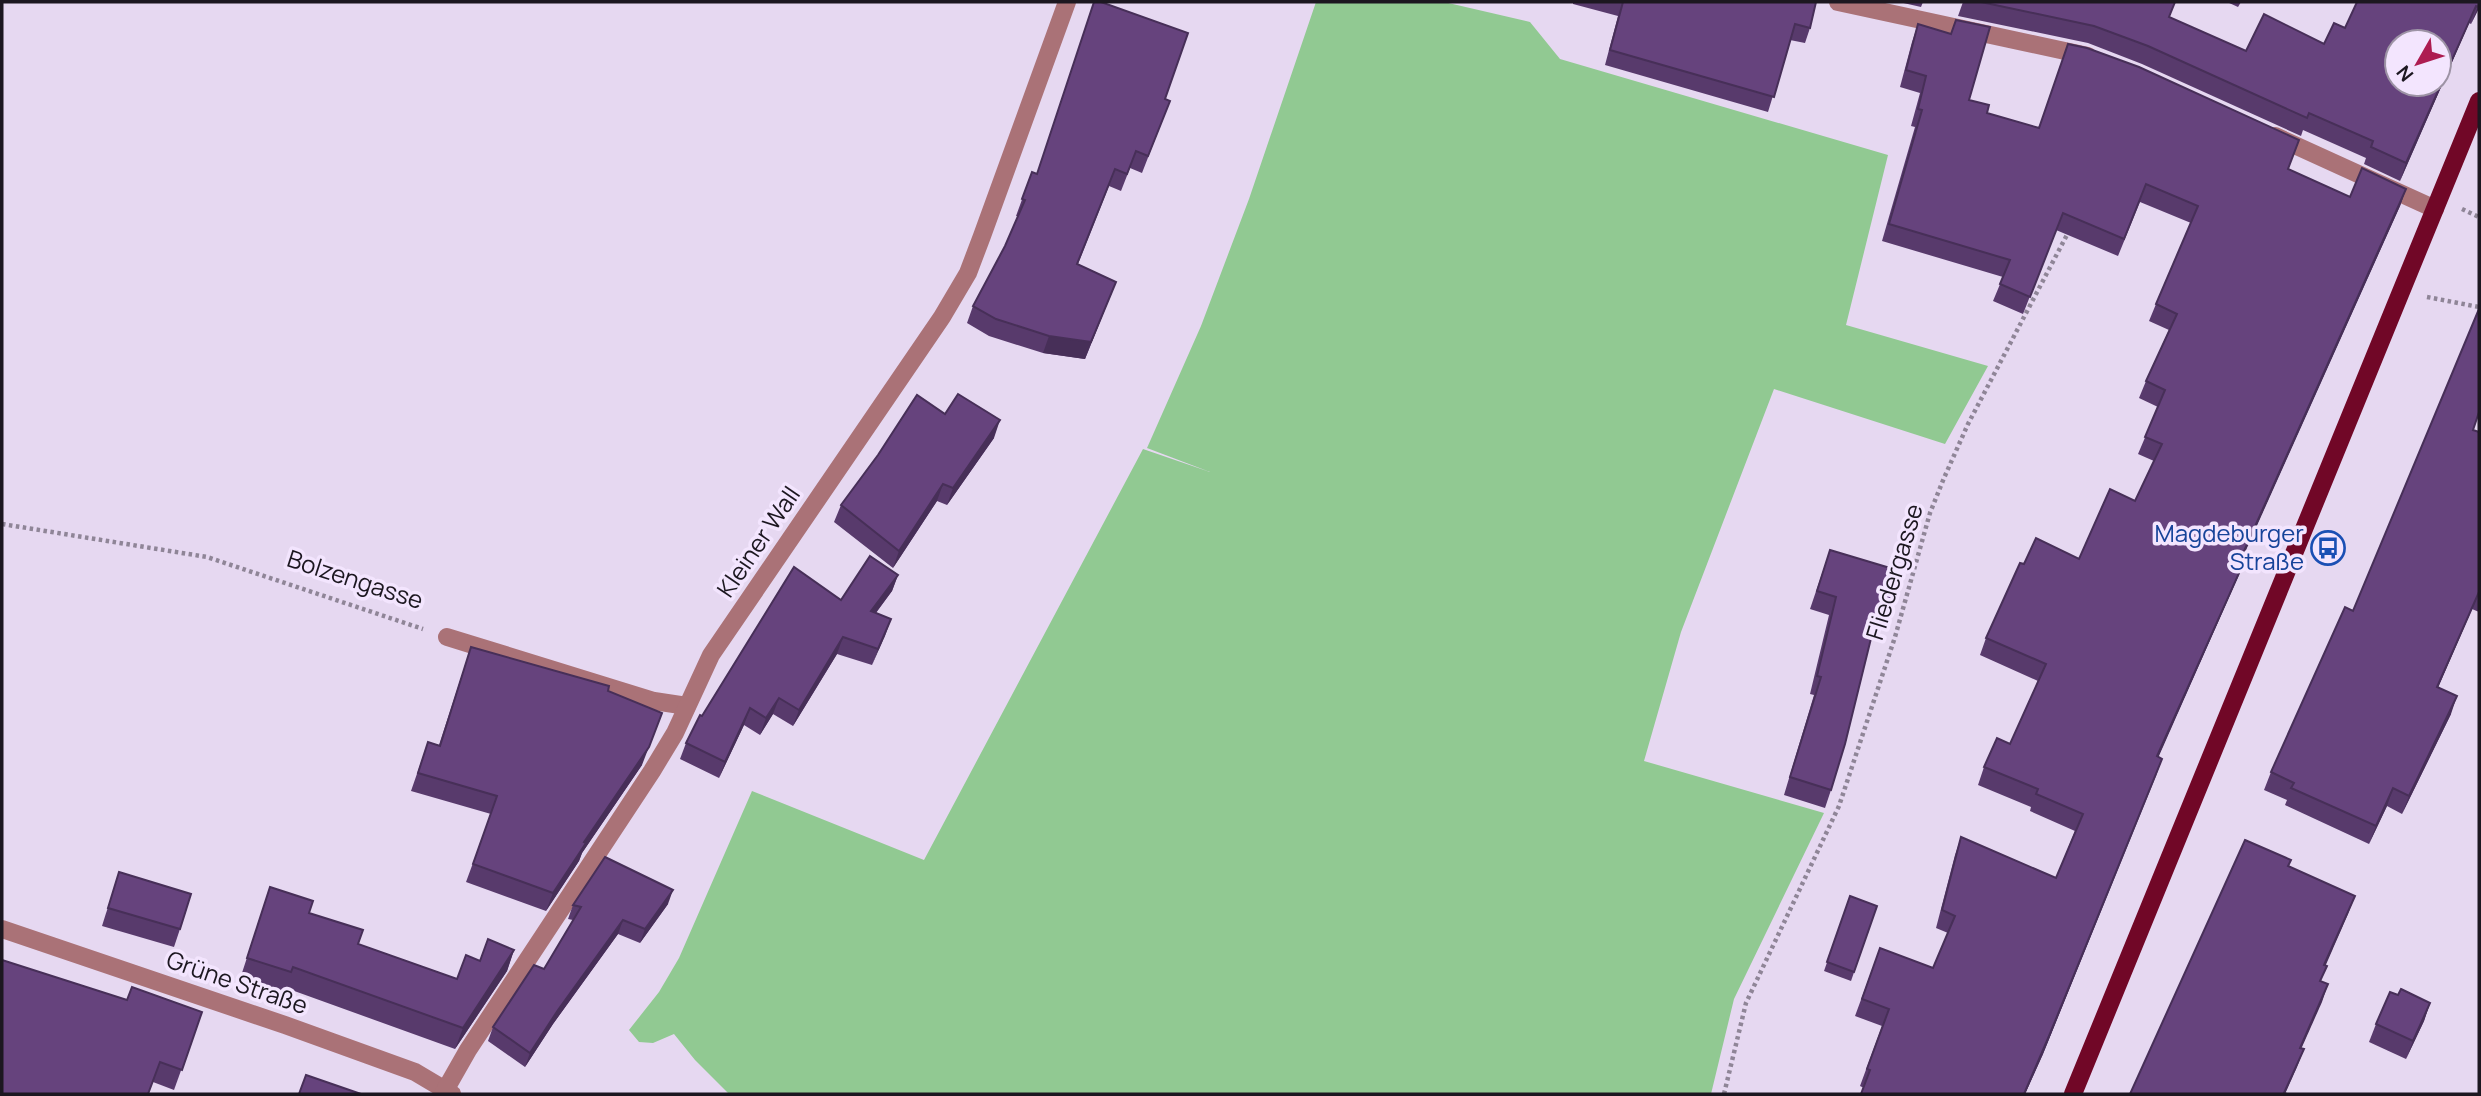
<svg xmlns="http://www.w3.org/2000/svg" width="2481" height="1096" font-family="Manrope,sans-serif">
	<rect width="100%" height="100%" fill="#e6d8f1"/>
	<polygon fill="#91c992" points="1316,2 1444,2 1530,22 1560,59 1888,155 1846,325 1988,366 1945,444 1774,389 1681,632 1644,761 1824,813 1734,999 1711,1094 729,1094 695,1060 674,1034 653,1043 639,1042 629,1030 659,992 679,958 752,791 924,860 1143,449 1210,472 1147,448 1201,326 1249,199"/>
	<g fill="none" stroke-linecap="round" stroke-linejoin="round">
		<g stroke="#8f8597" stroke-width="4.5" stroke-dasharray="3.5 3.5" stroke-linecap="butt">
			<polyline points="2462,209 2479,217"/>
			<polyline points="2427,297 2479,307"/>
			<polyline points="2,524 207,557 423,629"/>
			<polyline points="1724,1094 1746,1003 1839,806 1895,637 1930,513 1944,478 1968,424 2069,231"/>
		</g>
		<g stroke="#aa7277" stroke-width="18">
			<polyline points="1838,2 2088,56"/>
			<polyline points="2275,136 2435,209"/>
			<polyline points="447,637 654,701 687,706"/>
			<polyline points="2,929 285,1025 415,1072 452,1094"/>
			<polyline points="443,1094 468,1050 652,771 675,733 711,655 942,317 968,273 982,236 1067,2"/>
		</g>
		<polyline stroke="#710727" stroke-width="18" points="2073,1094 2479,101"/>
	</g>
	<g fill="#583a6c">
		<polygon points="1094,2 1165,99 1170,101 1142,173 1130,168 1121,191 1109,186 1078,264 1116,282 1085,359 1043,353 989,336 967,323 973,306 1005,246 1018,216 1016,216 1032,172 1037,174"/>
		<polygon points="1573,2 1816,2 1810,28 1805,43 1790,40 1768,112 1605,65 1618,16 1573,4"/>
		<polygon points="1899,2 1923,2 1921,7"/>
		<polygon points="1963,2 2175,2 2169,17 2246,51 2324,44 2345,28 2479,2 2479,8 2471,24 2469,23 2400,181 2364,164 2366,158 2303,130 2301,136 2142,64 2088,43 1958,16"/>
		<polygon points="2227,2 2241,2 2238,7"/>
		<polygon points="1918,24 1969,100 1987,113 2039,128 2288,169 2350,197 2406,189 2400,206 2245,551 2248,553 2241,570 2158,757 2162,759 2156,776 2043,1054 2025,1094 1861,1094 1864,1088 1860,1086 1882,1026 1855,1016 1880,948 1933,968 1948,933 1936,928 1955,855 1961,837 2056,878 2075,831 2030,811 2031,807 1978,785 1984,767 2010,744 2038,681 1980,655 1986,638 2024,564 2079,559 2135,501 2154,461 2138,454 2158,407 2139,398 2146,381 2169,330 2149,321 2156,304 2191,223 2140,202 2118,256 2056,230 2023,314 1993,301 2003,277 1882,241 1915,127 1911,126 1920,93 1900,87 1912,42"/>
		<polygon points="945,414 994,438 947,505 937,501 893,568 834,522 841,505"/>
		<polygon points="2473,430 2479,432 2479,612 2472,609 2438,687 2451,714 2402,814 2387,806 2369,844 2285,805 2287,800 2264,790 2271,772 2353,611"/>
		<polygon points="1830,550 1887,612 1881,630 1873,628 1831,790 1825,808 1784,795 1814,695 1810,694 1829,615 1810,609"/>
		<polygon points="898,575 892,591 876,613 891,619 872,665 837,654 793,726 773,714 760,735 744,725 719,778 680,759 686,743 702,716 841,600"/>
		<polygon points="471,647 608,691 642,765 582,853 579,861 546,911 466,882 491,814 411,791 428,742 439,745"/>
		<polygon points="119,872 180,929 174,947 102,926"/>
		<polygon points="270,887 358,944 457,979 480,961 514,950 507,971 455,1049 286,988 284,993 240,979"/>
		<polygon points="1850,897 1877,906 1851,981 1824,971"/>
		<polygon points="668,904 640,943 618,934 553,1024 525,1067 488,1041 493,1027 544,969 573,920 568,919 573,905"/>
		<polygon points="2398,995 2430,1003 2424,1021 2406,1059 2369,1042 2376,1024"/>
		<polygon points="127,1000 202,1012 174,1090 153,1082"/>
	</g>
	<g fill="#472f58">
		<polygon points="2479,4 2479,8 2471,24"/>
		<polygon points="2476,6 2469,23 2400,181 2406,163"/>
		<polygon points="2406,189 2400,206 2238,568 2244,551"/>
		<polygon points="1116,282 1085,359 1043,353 1049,336"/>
		<polygon points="1000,420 994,438 947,505 953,488"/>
		<polygon points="943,484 937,501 893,568 899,551"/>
		<polygon points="2248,553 2241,570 2151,774 2157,756"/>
		<polygon points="898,575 892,591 865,627 871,611"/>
		<polygon points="2479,592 2472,609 2431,704 2437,687"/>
		<polygon points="891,619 885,636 872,665 878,649"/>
		<polygon points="843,637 837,654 793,726 799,710"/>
		<polygon points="2457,696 2451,714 2402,814 2409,796"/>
		<polygon points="779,698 773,714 760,735 766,718"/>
		<polygon points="750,708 744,725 719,778 725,762"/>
		<polygon points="662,713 642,765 582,853 579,861 546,911 553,893"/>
		<polygon points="2162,759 2043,1054 2025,1094 2024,1094"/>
		<polygon points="2393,788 2387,806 2369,844 2376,826"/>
		<polygon points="673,890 668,904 640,943 645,929"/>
		<polygon points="2355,896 2348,914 2318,983 2324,965"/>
		<polygon points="623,920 618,934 553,1024 525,1067 530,1053 558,1010"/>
		<polygon points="514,950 507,971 455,1049 463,1028"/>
		<polygon points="2328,984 2322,1002 2294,1065 2300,1048"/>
		<polygon points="2430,1003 2424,1021 2406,1059 2413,1041"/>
		<polygon points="2304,1049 2297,1067 2285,1094 2283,1094"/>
	</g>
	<g fill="#66437d" stroke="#472f58" stroke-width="2" fill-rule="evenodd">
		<polygon points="1094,2 1101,2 1188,33 1165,99 1170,101 1148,156 1136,151 1127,174 1115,169 1077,264 1116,282 1091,342 1049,336 996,319 973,306 1005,246 1025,200 1022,199 1032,172 1037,174"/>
		<polygon points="1623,2 1816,2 1810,28 1795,24 1774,97 1610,50"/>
		<path d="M 1981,2 L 2175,2 L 2169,17 L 2246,51 L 2264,14 L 2324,44 L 2334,23 L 2345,28 L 2357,2 L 2479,2 L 2479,4 L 2478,7 L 2476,6 L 2406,163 L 2371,147 L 2373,141 L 2309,113 L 2307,118 L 2148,46 L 2094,26 ZM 2397,42 L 2439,42 L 2439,84 L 2397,84 Z"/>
		<polygon points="1956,20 1990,27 1969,100 1989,105 1987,113 2039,128 2068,44 2087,48 2139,67 2299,140 2288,169 2350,197 2362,168 2406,189 2244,551 2248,553 2157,756 2162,759 2049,1036 2024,1094 1861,1094 1870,1070 1867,1069 1889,1009 1862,999 1880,948 1933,968 1955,916 1942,910 1961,837 2056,878 2083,814 2036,794 2038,789 1984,767 1997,738 2010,744 2046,664 1986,638 2020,563 2024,564 2036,538 2079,559 2110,489 2135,501 2162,444 2145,437 2165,390 2146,381 2177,314 2156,304 2198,206 2146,184 2124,239 2063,213 2030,297 2000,284 2010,260 1889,224 1922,110 1918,109 1926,76 1906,70 1918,24 1951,34"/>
		<polygon points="2479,309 2479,412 2473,430 2479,432 2479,592 2437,687 2457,696 2409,796 2393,788 2376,826 2291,788 2294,783 2271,772 2345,607 2353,611"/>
		<polygon points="958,394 1000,420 953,488 943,484 899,551 841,505 878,455 917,395 945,414"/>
		<polygon points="1830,550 1900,571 1887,612 1878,610 1845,744 1831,790 1790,777 1821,677 1817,676 1836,597 1817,591"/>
		<polygon points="870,556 898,575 871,611 891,619 878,649 843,637 799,710 779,698 766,718 750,708 725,762 686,743 700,715 702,716 794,567 841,600"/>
		<polygon points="471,647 609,686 608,691 662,713 649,747 584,842 586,843 553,893 473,864 497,796 418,773 428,742 440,746"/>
		<polygon points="2245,840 2291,860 2288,866 2355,896 2324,965 2327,966 2320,981 2328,984 2300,1048 2304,1049 2284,1093 2287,1094 2130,1094"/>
		<polygon points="605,857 673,890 645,929 623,920 558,1010 530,1053 493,1027 534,965 544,969 581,907 573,905"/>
		<polygon points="119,872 191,894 180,929 108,908"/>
		<polygon points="270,887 313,901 309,913 363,930 358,944 457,979 466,955 480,961 488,939 514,950 463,1028 293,967 291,972 247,958"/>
		<polygon points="1850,896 1877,906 1854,972 1827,962"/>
		<polygon points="2,960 127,1000 132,987 202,1012 182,1070 160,1062 148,1094 2,1094"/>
		<polygon points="2401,989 2430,1003 2413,1041 2376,1024 2390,992 2398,995"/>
		<polygon points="306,1075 361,1094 299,1094"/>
	</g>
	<defs>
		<g id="bus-ring" transform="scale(1.75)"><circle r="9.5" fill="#f3e5fe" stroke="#1a4fb4" stroke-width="1.5"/><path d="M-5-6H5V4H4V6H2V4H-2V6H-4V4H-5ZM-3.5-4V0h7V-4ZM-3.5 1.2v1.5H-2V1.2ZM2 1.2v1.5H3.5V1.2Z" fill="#1a4fb4"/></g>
	</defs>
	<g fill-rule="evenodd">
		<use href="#bus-ring" x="2328" y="548"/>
	</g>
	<g text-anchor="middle" stroke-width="7" stroke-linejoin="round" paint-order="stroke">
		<g font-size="24" fill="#164399" stroke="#f3e5fe" text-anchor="end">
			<text x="2304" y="542">Magdeburger<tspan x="2304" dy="28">Straße</tspan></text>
		</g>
		<g font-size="24" fill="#1c1720" stroke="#f3e5fe">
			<text transform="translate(759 542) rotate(-56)" y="8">Kleiner Wall</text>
			<text transform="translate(1895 572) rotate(-73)" y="8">Fliedergasse</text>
			<text transform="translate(355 580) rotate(18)" y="8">Bolzengasse</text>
			<text transform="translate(237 983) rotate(19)" y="8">Grüne Straße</text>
		</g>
	</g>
	<rect width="2481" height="1096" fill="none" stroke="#1c1720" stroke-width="7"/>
	<g transform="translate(2418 63) rotate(231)"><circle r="33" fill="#f3e5fe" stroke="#9d93a5" stroke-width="2"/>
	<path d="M0-5L12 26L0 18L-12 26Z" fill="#ad1c51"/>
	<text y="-10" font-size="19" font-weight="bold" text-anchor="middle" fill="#1c1720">N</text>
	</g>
</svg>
